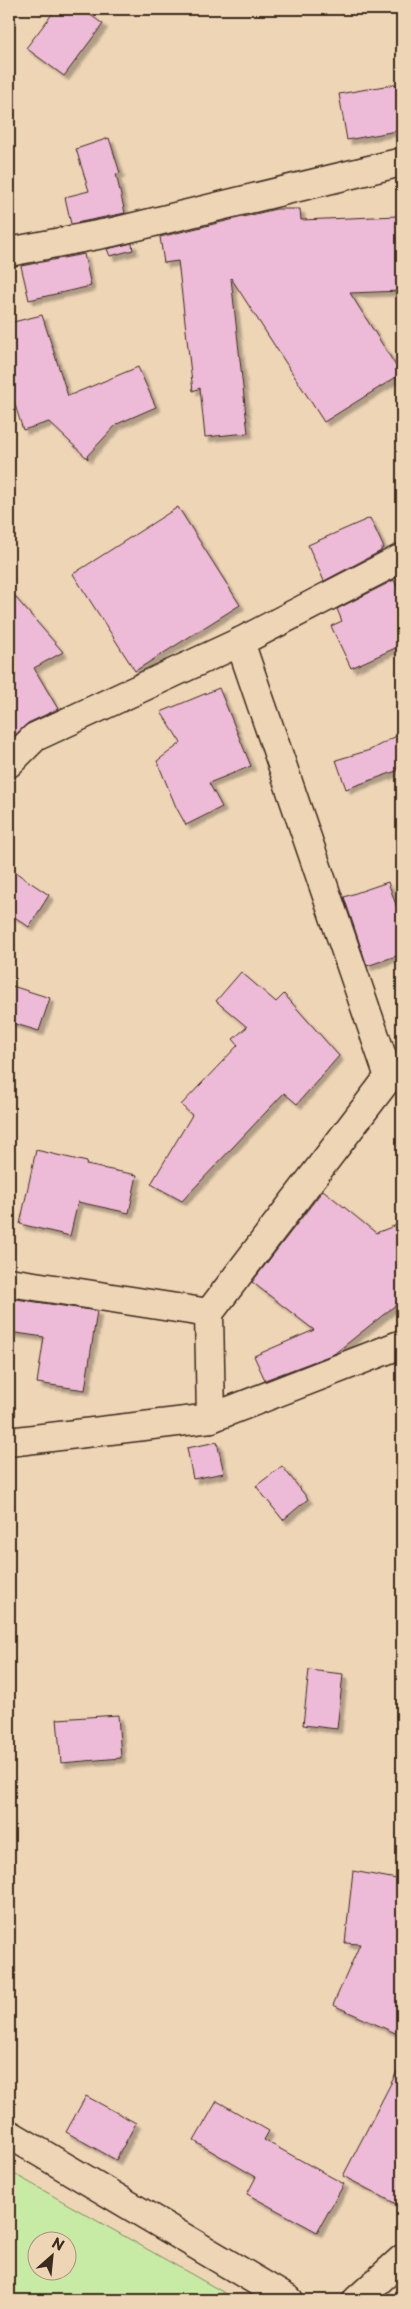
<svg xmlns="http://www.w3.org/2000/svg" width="411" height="2309" font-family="'Playpen Sans',sans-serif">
	<defs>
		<filter id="shadow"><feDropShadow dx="4.5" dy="4.5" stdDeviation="1" flood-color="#0004"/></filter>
	</defs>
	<rect width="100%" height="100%" fill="#eed5b5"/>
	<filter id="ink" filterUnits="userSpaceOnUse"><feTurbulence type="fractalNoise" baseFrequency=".02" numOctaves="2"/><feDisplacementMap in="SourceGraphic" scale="10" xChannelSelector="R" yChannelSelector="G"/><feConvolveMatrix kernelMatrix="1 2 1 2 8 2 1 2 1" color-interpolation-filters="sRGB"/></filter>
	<g filter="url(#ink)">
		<path fill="#c7eba4" stroke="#818a61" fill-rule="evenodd" d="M 9,2171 L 237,2300 L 9,2300 ZM 38,2242 L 68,2242 L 68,2272 L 38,2272 Z"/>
		<g fill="#edbad7" stroke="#3b2a1e" filter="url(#shadow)">
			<polygon points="56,9 82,9 103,24 64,76 26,48"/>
			<polygon points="396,84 402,130 347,140 339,94"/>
			<polygon points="109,138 120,173 116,174 125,213 71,224 65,197 89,191 76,149"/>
			<polygon points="276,209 300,209 301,220 398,216 401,291 350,293 401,374 324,422 231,278 248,433 205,437 200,388 193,391 178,261 164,263 160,237"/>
			<polygon points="132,243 133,250 110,256 107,249"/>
			<polygon points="84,254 91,286 29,300 21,266"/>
			<polygon points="42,315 68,396 138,367 156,407 117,424 87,456 88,459 49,422 23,430 9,386 9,323"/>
			<polygon points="178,507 240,605 135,671 73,574"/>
			<polygon points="370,518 384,548 381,549 381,551 324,581 308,545"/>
			<polygon points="394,580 402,597 402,645 351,668 331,626 342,621 337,609"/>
			<polygon points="9,590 63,652 34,668 58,709 28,723 9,741"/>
			<polygon points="219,688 251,766 209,783 222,807 186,825 176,807 157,761 181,743 161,712"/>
			<polygon points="402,733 402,769 346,789 336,760 370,750"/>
			<polygon points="9,868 49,895 29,927 9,913"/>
			<polygon points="388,882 402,922 402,954 367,966 344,897"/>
			<polygon points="241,972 276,1002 284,994 339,1056 297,1104 284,1093 182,1201 151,1184 192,1115 181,1105 238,1045 233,1039 247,1027 216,1001"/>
			<polygon points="9,985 50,998 39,1031 9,1022"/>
			<polygon points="36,1150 87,1162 86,1165 137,1175 129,1213 78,1202 70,1236 20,1224"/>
			<polygon points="323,1190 376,1233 402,1223 402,1300 334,1354 265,1380 254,1356 314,1330 252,1282"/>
			<polygon points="9,1298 97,1311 85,1390 37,1383 44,1337 9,1332"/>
			<polygon points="217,1442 224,1473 193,1479 187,1448"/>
			<polygon points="282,1466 308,1499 283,1520 256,1486"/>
			<polygon points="309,1670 343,1674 337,1729 303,1725"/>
			<polygon points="118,1715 121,1758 61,1763 57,1719"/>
			<polygon points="353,1871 402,1880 402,2036 333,2005 360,1944 345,1943"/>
			<polygon points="402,2062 402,2207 343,2176"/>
			<polygon points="86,2096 136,2123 116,2160 66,2132"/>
			<polygon points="217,2101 269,2131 264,2140 344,2184 317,2232 247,2194 256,2177 194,2141"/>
		</g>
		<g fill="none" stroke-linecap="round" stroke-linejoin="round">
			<g stroke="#3b2a1e" stroke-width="31">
				<g id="minor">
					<polyline points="9,252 113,232 402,162"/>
					<polyline points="9,763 35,737 240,642 402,558"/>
					<polyline points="9,1282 209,1313"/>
					<polyline points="211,1418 209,1313 389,1077 240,642"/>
					<polyline points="9,1442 211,1418 402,1344"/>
					<polyline points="9,2134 289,2300"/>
					<polyline points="357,2300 402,2259"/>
				</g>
			</g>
			<use href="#minor" stroke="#eed5b5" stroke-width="28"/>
		</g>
	</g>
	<rect width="411" height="2309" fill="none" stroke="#eed5b5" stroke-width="30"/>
	<rect x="15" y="15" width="381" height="2279" fill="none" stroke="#3b2a1e" stroke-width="2" filter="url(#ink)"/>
	<g transform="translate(52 2256) rotate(27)"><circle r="24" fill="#eed5b5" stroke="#a69179"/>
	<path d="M0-4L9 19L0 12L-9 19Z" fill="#3b2a1e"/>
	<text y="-8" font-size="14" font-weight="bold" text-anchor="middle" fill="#3b2a1e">N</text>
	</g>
</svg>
